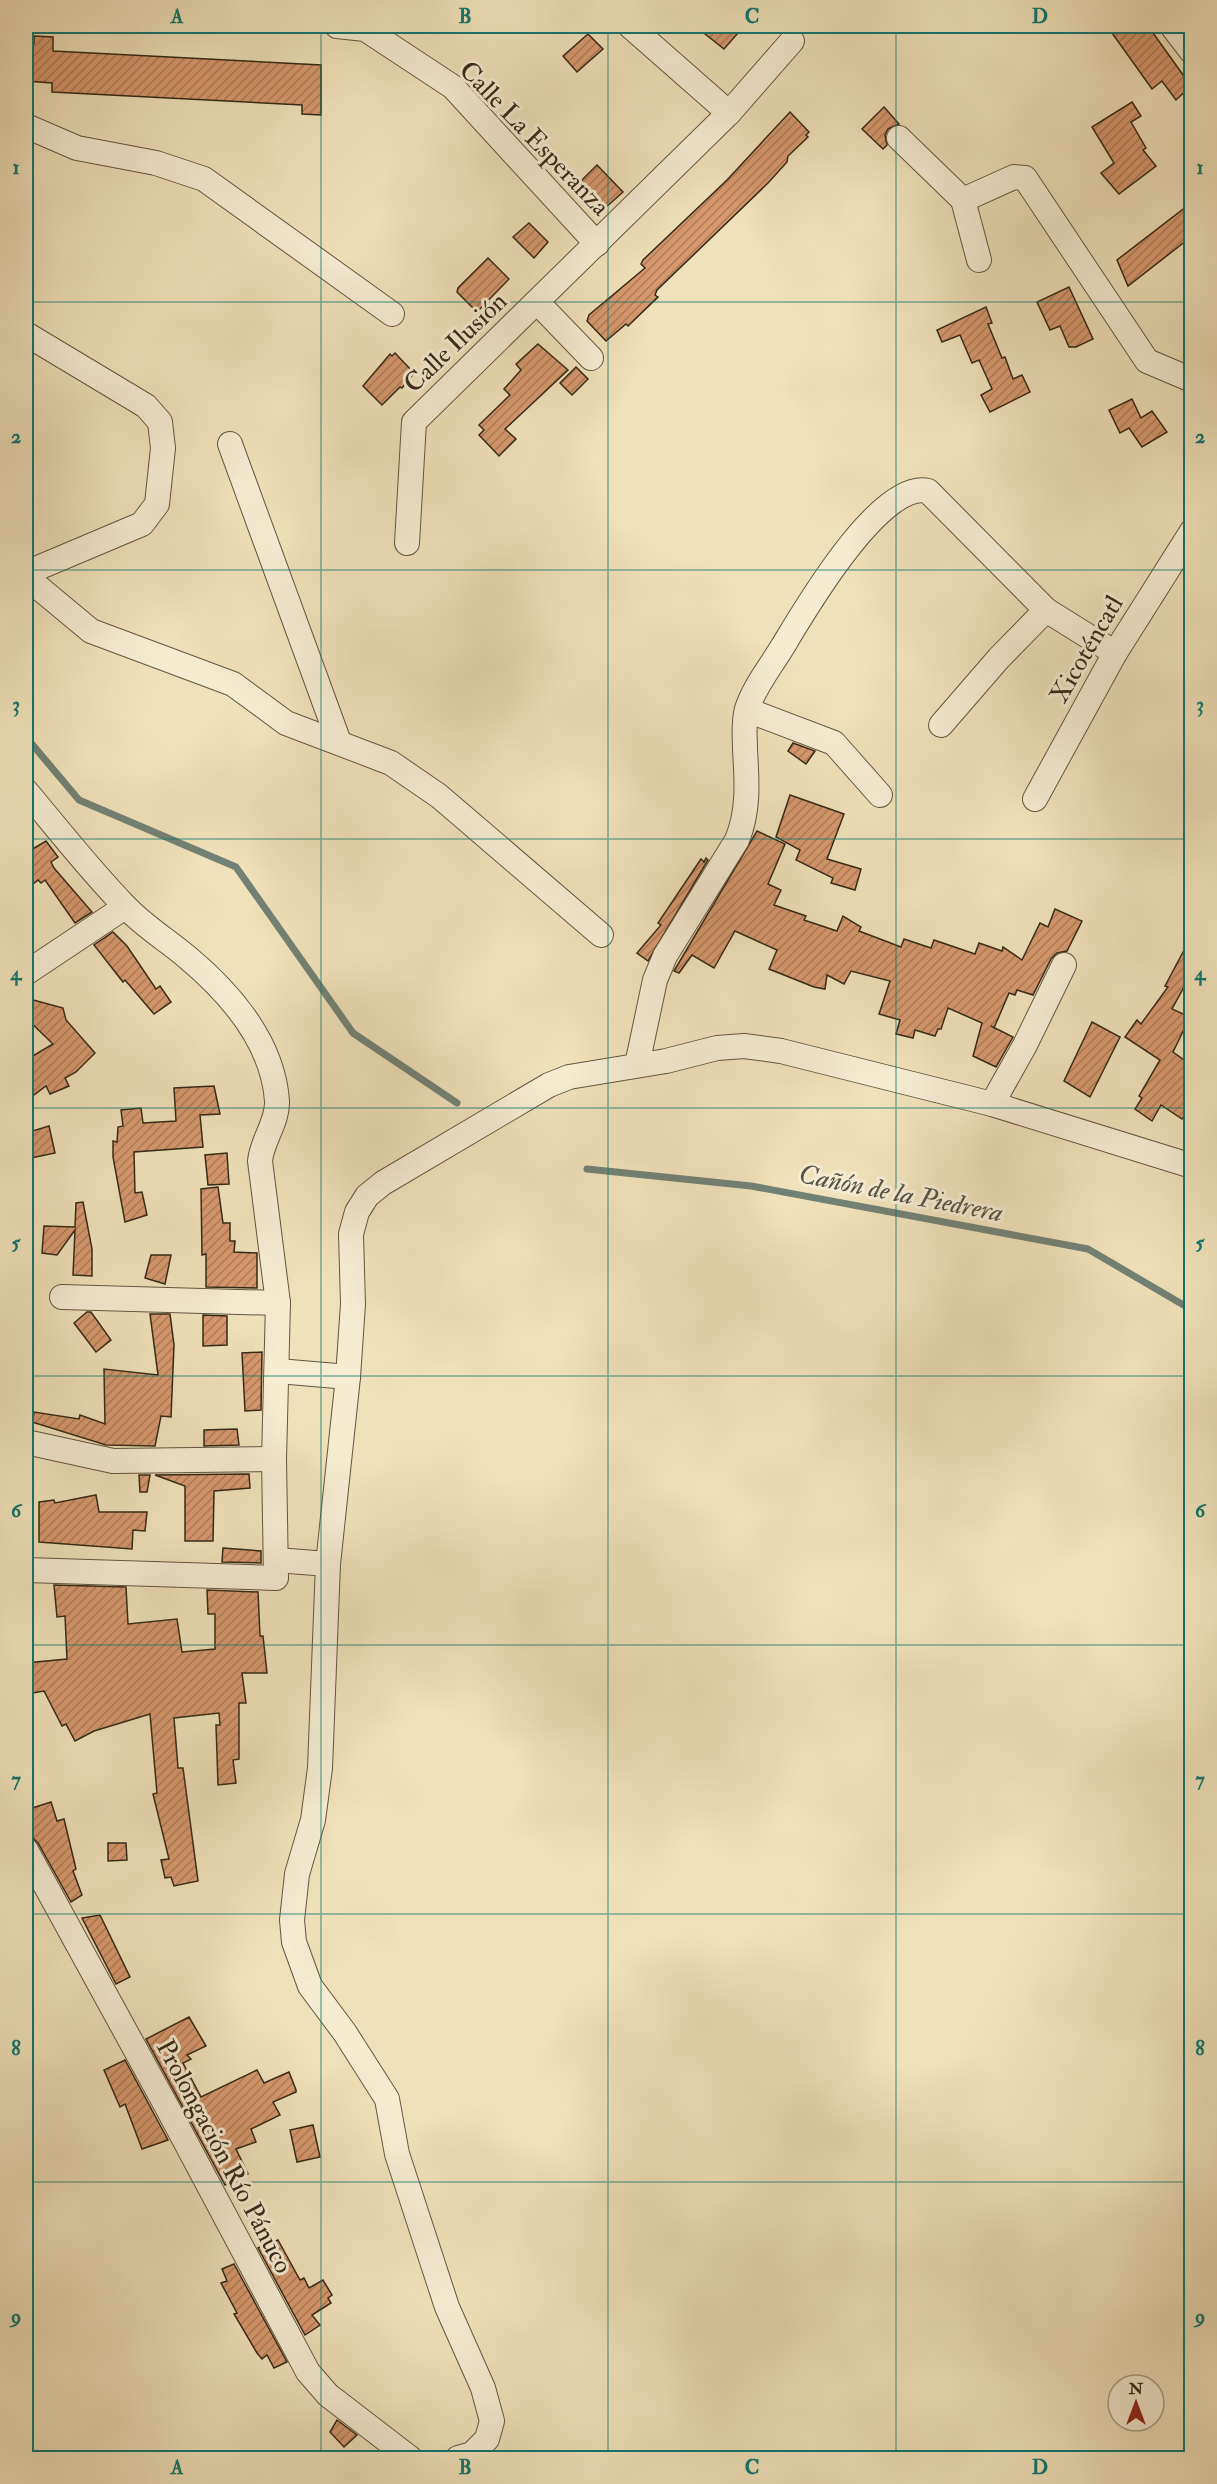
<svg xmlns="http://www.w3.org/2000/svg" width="1217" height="2484" font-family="'IM FELL Double Pica',serif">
	<defs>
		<pattern id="building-hatch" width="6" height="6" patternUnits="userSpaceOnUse" patternTransform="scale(1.5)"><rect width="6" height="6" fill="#d6986e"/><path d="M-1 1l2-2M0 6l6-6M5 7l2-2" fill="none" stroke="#ae7c59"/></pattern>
	</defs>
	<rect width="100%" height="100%" fill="#efe1b9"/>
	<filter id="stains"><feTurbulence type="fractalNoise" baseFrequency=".00333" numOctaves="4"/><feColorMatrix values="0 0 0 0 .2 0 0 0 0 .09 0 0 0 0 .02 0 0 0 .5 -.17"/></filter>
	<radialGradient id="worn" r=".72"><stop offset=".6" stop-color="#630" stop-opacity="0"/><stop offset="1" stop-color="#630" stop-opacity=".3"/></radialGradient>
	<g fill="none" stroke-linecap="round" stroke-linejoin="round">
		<g stroke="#728175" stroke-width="7">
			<polyline points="26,737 79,800 236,867 353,1033 457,1103"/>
			<polyline points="587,1169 751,1186 1088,1249 1192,1310"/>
		</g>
	</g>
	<g fill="url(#building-hatch)" stroke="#352816" stroke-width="1.5">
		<polygon points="695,26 744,26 724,49"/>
		<polygon points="1107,26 1148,26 1191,86 1176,100 1162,81 1152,89"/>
		<polygon points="588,34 603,49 577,72 563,56"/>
		<polygon points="34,36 53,37 53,51 321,65 321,115 302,114 302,105 52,92 52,83 26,81 26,43 34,44"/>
		<polygon points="1132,102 1141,116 1131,122 1146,148 1143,150 1156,166 1119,194 1101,173 1114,163 1092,127"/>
		<polygon points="884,107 899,124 888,129 885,135 887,145 883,149 862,129"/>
		<polygon points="790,112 809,132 806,135 808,137 788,156 787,162 768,183 657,290 655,295 658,297 628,326 626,324 606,341 587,321 589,315 645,268 641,264 643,260 727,180"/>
		<polygon points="597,165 623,192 604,209 595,198 592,202 577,185"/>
		<polygon points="1191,203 1191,237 1128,286 1117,260"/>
		<polygon points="529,223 548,242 534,258 513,237"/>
		<polygon points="488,258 509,279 477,312 457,292 458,288"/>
		<polygon points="1069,287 1093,339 1076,347 1069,347 1060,326 1050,330 1037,302"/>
		<polygon points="986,307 992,323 988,324 1002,358 1005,357 1013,379 1022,375 1030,392 990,412 981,395 992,389 979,360 972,363 960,335 942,342 937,330"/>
		<polygon points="538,344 568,370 505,429 516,439 499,456 479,435 484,430 479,425 510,395 504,389 521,370 516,364"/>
		<polygon points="395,353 414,373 402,388 400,387 382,405 363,386 390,354 392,356"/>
		<polygon points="576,367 588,379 572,395 560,383"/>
		<polygon points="1132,399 1141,418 1152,411 1167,432 1142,447 1129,428 1120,433 1109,410"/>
		<polygon points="793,743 815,751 806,764 788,751"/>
		<polygon points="790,795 844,814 827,859 861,869 855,890 831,883 833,878 796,860 800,850 776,837"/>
		<polygon points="757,831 785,844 768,884 781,890 774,905 806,916 804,920 837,931 843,916 861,927 859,931 901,947 904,939 931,948 934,940 975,954 979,943 1002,951 1003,947 1022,960 1040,923 1048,927 1055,909 1082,921 1067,951 1057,953 1051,959 1033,995 1017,990 1015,995 1009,993 994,1028 991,1026 1013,1037 996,1067 973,1056 982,1023 948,1008 941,1029 938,1029 935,1036 915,1030 913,1038 896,1034 900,1020 879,1014 890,981 851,971 844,984 827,975 825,989 814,987 769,969 777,950 735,931 714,968 692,955 679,973 674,971"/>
		<polygon points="46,841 58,857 51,862 54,868 92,912 75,923 45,880 41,883 38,880 26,890 26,853"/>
		<polygon points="706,858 708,860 648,961 637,953 661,925 658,923 701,859 704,862"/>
		<polygon points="113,932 127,946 156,989 160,986 171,1002 154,1014 125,980 123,982 94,945"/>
		<polygon points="1191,937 1191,974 1172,1009 1190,1017 1173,1052 1191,1065 1191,1106 1182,1119 1161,1105 1152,1121 1135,1109 1142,1098 1139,1096 1160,1060 1125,1037 1137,1020 1141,1024 1168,987 1165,986"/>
		<polygon points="26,998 63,1008 66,1020 95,1053 76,1072 65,1078 69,1086 50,1094 46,1086 26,1101 26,1060 53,1044 26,1018"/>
		<polygon points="1092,1022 1120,1037 1090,1097 1064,1081"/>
		<polygon points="214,1086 220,1114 200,1115 203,1147 134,1152 135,1193 142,1192 147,1215 125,1222 113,1157 113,1141 117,1142 118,1127 123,1126 121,1110 141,1108 143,1123 176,1121 174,1088"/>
		<polygon points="49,1126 55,1153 26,1159 26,1133"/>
		<polygon points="227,1153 229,1184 208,1185 205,1155"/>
		<polygon points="218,1187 223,1223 230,1223 230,1241 235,1241 234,1252 257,1253 257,1288 206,1287 206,1254 202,1255 201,1189"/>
		<polygon points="83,1202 92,1249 92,1276 73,1275 75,1230 57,1255 42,1253 44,1226 75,1227 76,1203"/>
		<polygon points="151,1255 171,1255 165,1284 145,1278"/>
		<polygon points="87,1312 91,1312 111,1340 96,1352 74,1323"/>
		<polygon points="150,1314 170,1314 174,1345 171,1417 161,1416 155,1446 106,1445 32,1422 34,1412 79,1419 80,1415 105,1424 104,1369 158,1375"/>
		<polygon points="203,1315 227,1316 227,1345 203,1346"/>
		<polygon points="262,1352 261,1410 245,1411 242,1353"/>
		<polygon points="237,1429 239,1445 204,1446 204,1430"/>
		<polygon points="249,1474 250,1488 214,1491 213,1541 185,1541 185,1486 155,1475"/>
		<polygon points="139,1475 150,1475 147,1492 140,1492"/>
		<polygon points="96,1495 99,1512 147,1512 145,1531 133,1530 132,1549 39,1542 39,1502 54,1500 55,1503"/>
		<polygon points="223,1548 261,1551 261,1563 222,1562"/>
		<polygon points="54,1585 126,1587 128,1624 177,1619 182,1652 215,1649 215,1614 208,1614 207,1590 258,1592 260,1636 263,1636 267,1673 242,1673 246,1703 239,1703 239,1759 233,1760 236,1783 218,1785 216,1725 220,1725 219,1713 174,1718 178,1768 183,1768 198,1881 174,1886 171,1877 165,1878 161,1860 169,1859 153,1794 157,1793 150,1714 94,1731 75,1741 66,1724 62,1726 44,1691 26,1694 26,1663 67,1659 65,1616 57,1617"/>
		<polygon points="51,1802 57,1821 64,1819 76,1869 73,1871 82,1895 71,1902 38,1843 33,1838 26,1836 26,1810"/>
		<polygon points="108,1843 126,1843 127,1860 108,1861"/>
		<polygon points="100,1915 130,1977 116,1984 82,1918"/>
		<polygon points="189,2017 206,2046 187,2055 191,2059 183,2063 201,2097 257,2070 264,2083 289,2072 296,2090 296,2092 273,2102 280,2115 251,2129 256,2142 236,2149 248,2174 225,2185 146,2039"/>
		<polygon points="125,2060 168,2140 142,2149 125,2104 120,2107 104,2070"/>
		<polygon points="313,2125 320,2157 297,2162 290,2130"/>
		<polygon points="278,2240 300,2280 304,2278 309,2288 323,2280 332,2295 328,2298 331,2303 312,2315 320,2325 305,2335 258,2248"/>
		<polygon points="234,2264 287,2362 274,2368 267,2355 262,2359 257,2353 234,2314 237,2313 221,2283 227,2281 222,2269"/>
		<polygon points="337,2420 357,2435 344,2447 330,2432"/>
	</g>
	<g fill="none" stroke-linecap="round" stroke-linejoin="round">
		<g stroke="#64563f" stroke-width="26">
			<g id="minor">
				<polyline points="337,26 365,29 453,87 597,244"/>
				<polyline points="630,26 729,113"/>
				<polyline points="1172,26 1192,52"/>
				<polyline points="26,126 77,148 156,163 204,179 392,314"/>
				<polyline points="899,138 963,200 979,260"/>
				<polyline points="963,200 1014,177 1025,178 1147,361 1192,380"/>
				<polyline points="537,302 591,358"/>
				<polyline points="26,334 146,406 160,422 163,448 157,504 142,524 26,573"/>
				<polyline points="230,444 339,742"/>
				<polyline points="407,543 414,422 729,113 792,41"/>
				<polyline points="26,577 91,631 233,684 286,723 391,763 439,796 601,935"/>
				<polyline points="747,710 834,743 880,795"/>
				<polyline points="941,725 999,658 1046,610"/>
				<path d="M 26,791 C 58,829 89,869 124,905 C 142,925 167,940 187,957 C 230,993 273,1043 277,1101 C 278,1122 262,1140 260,1161 L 278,1303 L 274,1459 L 276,1578 L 26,1570"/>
				<polyline points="1035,799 1115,653 1192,531"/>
				<polyline points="26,973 125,907"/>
				<path d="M 637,1065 L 655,980 L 665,956 L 737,840 C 749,811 747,782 745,750 C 745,737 743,723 747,709 C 754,687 771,666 783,646 C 804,611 881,479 928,491 L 1046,610 L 1115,653"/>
				<polyline points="992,1104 1025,1045 1064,965"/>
				<polyline points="62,1297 278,1303"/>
				<polyline points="278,1371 348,1377"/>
				<polyline points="26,1442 113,1461 274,1459"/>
				<polyline points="276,1560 328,1564"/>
				<polyline points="26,1850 168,2109 308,2372 328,2395 410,2458"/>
				<polyline points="458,2458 472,2454 487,2439 492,2421 483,2388 447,2307 397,2154 387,2099 345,2033 310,1986 294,1942 292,1920 297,1874 313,1820 320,1768 328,1564 348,1377 353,1304 351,1234 357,1212 367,1196 383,1183 549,1085 569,1077 666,1061 717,1048 744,1046 781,1051 992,1104 1192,1166"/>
			</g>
		</g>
		<use href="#minor" stroke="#f5ecd2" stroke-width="24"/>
	</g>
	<path fill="none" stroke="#0f766e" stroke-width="1.5" stroke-opacity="0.55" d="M 321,26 L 321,2458M 608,26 L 608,2458M 896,26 L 896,2458M 26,302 L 1192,302M 26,570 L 1192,570M 26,839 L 1192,839M 26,1108 L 1192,1108M 26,1376 L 1192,1376M 26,1645 L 1192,1645M 26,1914 L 1192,1914M 26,2182 L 1192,2182"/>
	<g text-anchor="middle" stroke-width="6" stroke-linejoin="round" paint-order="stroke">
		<g font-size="26" fill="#352816" stroke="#f5ecd2">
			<text transform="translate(535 138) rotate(46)" y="9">Calle La Esperanza</text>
			<text transform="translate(455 342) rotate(-44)" y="9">Calle Ilusión</text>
			<text transform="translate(1086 649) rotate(-60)" y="9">Xicoténcatl</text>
			<text transform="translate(225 2156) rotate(62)" y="9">Prolongación Río Pánuco</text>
		</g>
		<g font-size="27" font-style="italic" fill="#545446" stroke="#f5ecd2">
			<text transform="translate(901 1193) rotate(11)" y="9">Cañón de la Piedrera</text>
		</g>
	</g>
	<rect width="1217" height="2484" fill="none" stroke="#efe1b9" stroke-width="66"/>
	<g transform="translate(1136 2403)"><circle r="28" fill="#f5ecd2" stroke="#a89e87" stroke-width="1.5"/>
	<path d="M0-4.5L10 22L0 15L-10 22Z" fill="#8f2418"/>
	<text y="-9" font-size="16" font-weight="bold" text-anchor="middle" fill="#352816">N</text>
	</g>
	<rect x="33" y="33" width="1151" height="2418" fill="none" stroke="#0f766e" stroke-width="2"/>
	<g font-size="20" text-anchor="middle" font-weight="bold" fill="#0f766e">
		<text x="177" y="23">A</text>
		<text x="465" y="23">B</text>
		<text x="752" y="23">C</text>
		<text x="1040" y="23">D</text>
		<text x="16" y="174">1</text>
		<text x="1200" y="174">1</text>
		<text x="16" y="443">2</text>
		<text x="1200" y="443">2</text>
		<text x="16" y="711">3</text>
		<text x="1200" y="711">3</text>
		<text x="16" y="980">4</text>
		<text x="1200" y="980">4</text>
		<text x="16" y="1249">5</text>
		<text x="1200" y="1249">5</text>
		<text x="16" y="1517">6</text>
		<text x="1200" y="1517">6</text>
		<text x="16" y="1786">7</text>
		<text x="1200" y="1786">7</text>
		<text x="16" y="2055">8</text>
		<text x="1200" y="2055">8</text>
		<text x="16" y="2323">9</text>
		<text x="1200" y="2323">9</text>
		<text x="177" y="2474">A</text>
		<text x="465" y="2474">B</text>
		<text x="752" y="2474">C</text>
		<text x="1040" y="2474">D</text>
	</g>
	<rect width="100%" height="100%" filter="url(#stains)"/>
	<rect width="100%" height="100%" fill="url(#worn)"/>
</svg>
